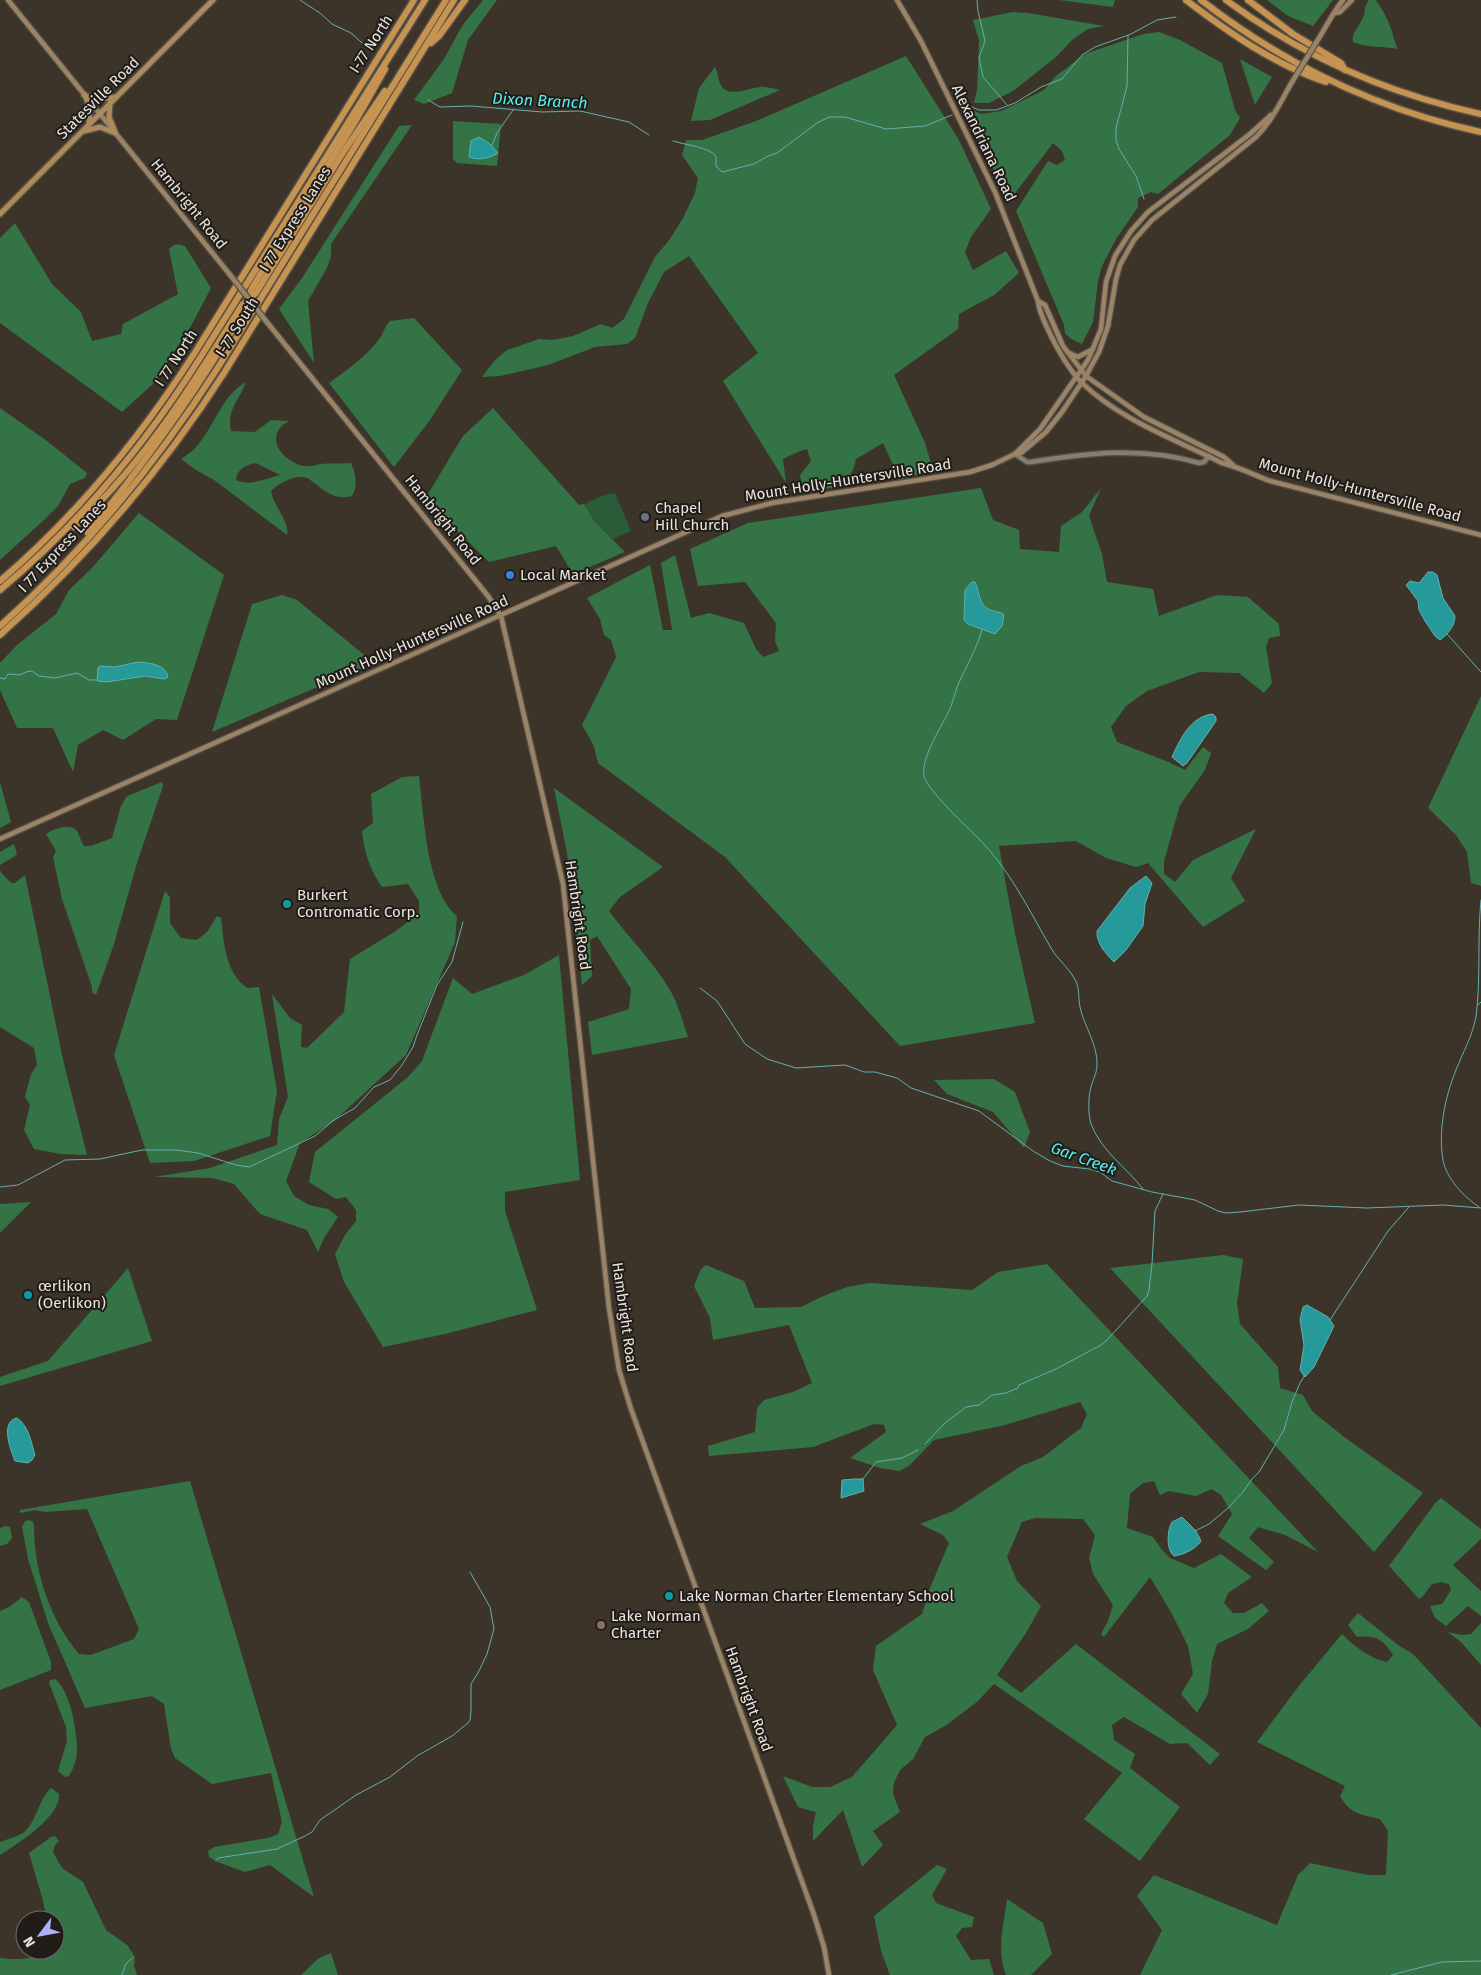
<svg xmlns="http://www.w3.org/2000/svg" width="1481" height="1975" font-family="'Fira Sans',sans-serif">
	<rect width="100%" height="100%" fill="#3d3429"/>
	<polygon fill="#295c38" points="615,493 631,531 613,539 594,521 584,504 601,496"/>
	<g fill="#347346" fill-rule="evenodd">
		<polygon points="483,0 497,0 468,40 452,93 424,104 414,100 444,59 462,26"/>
		<polygon points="1059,0 1115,0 1113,7"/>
		<polygon points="1267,0 1333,0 1313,26 1288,16"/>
		<path d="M 1369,0 L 1376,0 C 1382,9 1388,19 1391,29 C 1394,37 1394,42 1398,49 C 1383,46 1367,48 1353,42 C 1351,32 1361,25 1364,15 C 1365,9 1365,6 1369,0 Z"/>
		<polygon points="1013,12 1028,13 1104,26 1088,29 1072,40 1056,57 1013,91 989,103 974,103 977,90 979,40 973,20"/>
		<polygon points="1159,32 1180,40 1222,63 1235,110 1240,118 1230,135 1158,194 1151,192 1138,198 1138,207 1116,239 1102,266 1098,281 1093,322 1082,344 1071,339 1065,333 1064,325 1016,211 1048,161 1057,165 1065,160 1062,151 1053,143 1010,200 982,148 965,114 966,112 972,110 981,114 1001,111 1044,90 1056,76 1085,54 1143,34"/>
		<polygon points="906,56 959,140 991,209 971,237 965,252 973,270 1006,251 1019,273 994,295 959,314 958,329 894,375 925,443 933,470 900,480 883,443 856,459 854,467 845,486 803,492 800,475 811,461 807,449 800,451 783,459 786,483 723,381 758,353 689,256 664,272 648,303 635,338 627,344 595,347 548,365 500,376 482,377 495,360 507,350 539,339 553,340 573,336 601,324 612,328 624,319 655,257 670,239 683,218 695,193 698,178 682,155 686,140 702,140 756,121"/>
		<polygon points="1240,59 1272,77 1255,105"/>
		<path d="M 715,67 C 719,74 718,85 724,89 C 733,96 750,88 760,87 C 766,86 773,89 780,90 L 710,120 L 691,121 L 699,88 Z"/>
		<polygon points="453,121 501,124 497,166 457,163 453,159"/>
		<polygon points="412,125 331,244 331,256 327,268 308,301 314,363 279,309 302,278 399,126"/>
		<path d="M 15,223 L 52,284 L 81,312 L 92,341 L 121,334 L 123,324 L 178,294 L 169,249 C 174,243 179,244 185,246 L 211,288 L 191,326 L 154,383 L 122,412 L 0,323 L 0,238 Z"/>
		<path d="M 414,318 L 462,370 L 430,420 L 394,467 L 329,383 C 346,371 367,356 380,338 C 384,332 385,326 390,321 Z"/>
		<path d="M 246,382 C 239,401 226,410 231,431 L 255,432 L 271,420 L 289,421 C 286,423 282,425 280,428 C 267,445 289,464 305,466 C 310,467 315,465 320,464 C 329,463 342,464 351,463 C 356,474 358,486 352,496 C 338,500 328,494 317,485 C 314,483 310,479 307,478 C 295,474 279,483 271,491 C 273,506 290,521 287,535 L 214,480 L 196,470 L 181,459 C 186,455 192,452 196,447 C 215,426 221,396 246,382 ZM 256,463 L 280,475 C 266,478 250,487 236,480 C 237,469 246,465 256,463 Z"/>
		<polygon points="0,408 47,441 87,473 85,478 70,484 58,506 45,519 0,560"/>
		<polygon points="493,408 579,505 584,504 594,521 625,552 573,574 556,546 489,562 425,499 463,436"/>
		<polygon points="981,488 993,520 1019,530 1020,549 1059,552 1061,526 1082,512 1101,488 1089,516 1102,554 1107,582 1153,589 1159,616 1217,595 1248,597 1279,624 1280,636 1269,638 1266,647 1272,683 1264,693 1239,673 1199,672 1147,691 1126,706 1111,727 1117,742 1166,761 1185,770 1203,747 1211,753 1205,770 1180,805 1164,861 1164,874 1175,882 1193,860 1256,829 1231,878 1245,901 1203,927 1148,863 1136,867 1106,858 1076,841 999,846 1015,934 1035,1023 900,1046 725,857 598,763 594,746 582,725 616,657 611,640 604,635 600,619 587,598 650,565 663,630 672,630 661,563 675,555 691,618 709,613 744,623 756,649 763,657 779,651 775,641 776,623 745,582 698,586 690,549 748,523"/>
		<polygon points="139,513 224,575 177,720 156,719 123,740 103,730 78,745 73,772 53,728 17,728 0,690 0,663 17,645 56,614 69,590 92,568"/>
		<polygon points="282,595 297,600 374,663 212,732 252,604"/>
		<polygon points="1481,696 1481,886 1471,883 1467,852 1456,835 1428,808"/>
		<path d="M 419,776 C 424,815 426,890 457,916 L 455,942 L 406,1055 L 334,1121 L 300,1143 L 286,1181 L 294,1196 L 309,1205 L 328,1209 L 338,1217 L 324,1238 L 318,1252 L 307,1230 L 260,1214 L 234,1184 L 212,1178 L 154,1177 L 210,1168 L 277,1145 L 279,1119 L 288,1097 L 272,994 L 290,1018 L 302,1025 L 301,1047 L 307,1048 L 344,1012 L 350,959 L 396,931 L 419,913 L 419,901 L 408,884 L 382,887 C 370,870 364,852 362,831 L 373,823 L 371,794 L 402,777 Z"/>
		<polygon points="0,782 11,822 0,828"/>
		<path d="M 162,782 L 163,786 L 137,863 L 114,944 L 96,995 L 92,992 L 92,987 L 62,899 L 53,857 L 56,851 L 46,834 C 53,829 70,822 77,831 C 80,836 81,842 84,846 L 91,846 L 112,838 L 121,806 L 127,796 Z"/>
		<path d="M 554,788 L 663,867 L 620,897 L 609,911 C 629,938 653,961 670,990 C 678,1004 683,1022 688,1037 L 592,1055 L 588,1022 L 629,1009 L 631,989 L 597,936 L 590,940 L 592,976 L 582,985 L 567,853 Z"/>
		<polygon points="14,844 17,854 15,856 0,865 0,852"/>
		<polygon points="0,871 11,883 15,883 25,875 64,1064 87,1155 60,1154 34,1149 24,1130 30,1105 25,1097 31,1074 37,1065 34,1048 0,1027"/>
		<path d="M 165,891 L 170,897 L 170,923 L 181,938 L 197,940 L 207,932 L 217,916 L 221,918 C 224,943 225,972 247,988 L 259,987 L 277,1091 L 270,1136 L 194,1161 L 150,1163 L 114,1055 Z"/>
		<polygon points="559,955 580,1180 505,1192 505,1211 537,1310 445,1334 383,1347 344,1282 335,1254 345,1235 356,1221 356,1210 346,1197 336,1199 309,1182 315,1152 408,1077 422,1061 453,978 472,994 524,975"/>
		<polygon points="994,1079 1015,1092 1030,1132 1024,1148 993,1112 947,1094 934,1080"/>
		<polygon points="31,1202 0,1233 0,1204"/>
		<polygon points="1223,1255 1243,1259 1237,1304 1240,1324 1278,1367 1280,1388 1303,1395 1312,1411 1344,1437 1423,1493 1374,1552 1110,1268"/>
		<polygon points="1047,1264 1318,1552 1285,1535 1258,1527 1249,1538 1274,1562 1266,1570 1218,1536 1232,1514 1221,1495 1212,1489 1196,1496 1169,1491 1160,1495 1154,1481 1143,1483 1130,1494 1127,1528 1153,1537 1162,1550 1170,1558 1194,1568 1221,1554 1252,1577 1228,1593 1224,1603 1233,1613 1244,1613 1262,1603 1269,1611 1248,1629 1217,1644 1212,1661 1208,1694 1197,1713 1181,1694 1193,1674 1188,1646 1171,1612 1150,1577 1104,1637 1101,1634 1108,1621 1113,1605 1093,1574 1089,1558 1095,1535 1083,1519 1035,1518 1022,1522 1007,1557 1017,1581 1041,1606 1026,1633 997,1675 1021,1693 1076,1644 1220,1754 1210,1765 1187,1743 1170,1744 1124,1717 1112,1725 1114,1740 1135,1754 1130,1768 1180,1807 1140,1861 1084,1819 1122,1773 994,1684 977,1702 945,1726 925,1737 913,1759 900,1770 894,1783 893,1794 900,1812 873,1831 883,1845 862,1867 843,1810 813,1841 813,1826 816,1812 798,1807 783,1776 812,1787 830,1787 852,1777 897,1725 873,1670 876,1646 922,1614 930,1588 949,1543 943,1535 920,1524 953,1511 1021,1466 1043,1457 1081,1428 1087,1414 1080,1402 1005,1425 934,1440 909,1466 899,1471 880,1468 850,1458 886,1432 884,1425 874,1424 813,1447 709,1456 708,1446 755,1432 757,1408 764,1400 793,1392 812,1383 789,1325 713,1340 710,1318 694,1286 701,1269 706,1265 744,1281 755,1308 801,1307 821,1297 847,1287 870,1283 972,1290 998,1272"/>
		<polygon points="128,1268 152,1341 0,1386 0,1377 48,1361"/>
		<path d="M 190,1481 L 314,1897 L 270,1865 L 245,1872 L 215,1861 L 209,1857 L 208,1851 L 214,1847 L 268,1838 L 278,1834 L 282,1822 L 271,1773 L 212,1784 L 175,1758 L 171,1749 L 164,1704 L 152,1696 L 85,1708 L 48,1623 L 28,1559 L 22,1527 L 25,1521 L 29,1520 L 33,1522 L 34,1527 C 34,1571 50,1620 79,1654 L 91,1655 L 134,1639 L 139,1629 L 87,1509 L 46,1512 L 35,1510 L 20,1513 L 20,1510 Z"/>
		<polygon points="1441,1498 1481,1529 1481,1539 1453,1565 1481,1591 1481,1616 1468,1606 1446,1626 1435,1618 1430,1606 1442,1604 1451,1590 1449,1584 1441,1582 1432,1584 1423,1596 1419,1599 1389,1566 1436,1502"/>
		<polygon points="6,1526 10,1527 12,1538 7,1544 0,1546 0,1528"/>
		<polygon points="22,1597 29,1602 51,1662 51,1670 0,1690 0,1611 9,1607"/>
		<path d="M 1358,1613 L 1398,1645 L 1413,1654 L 1481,1728 L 1481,1975 L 1140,1975 L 1162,1930 L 1137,1896 L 1154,1875 L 1277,1925 L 1298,1875 L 1310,1863 L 1368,1875 L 1386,1875 L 1388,1831 L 1380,1819 C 1361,1814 1351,1815 1340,1796 L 1345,1786 L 1257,1742 L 1298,1687 L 1342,1634 C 1354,1646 1370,1659 1387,1662 L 1393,1655 C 1383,1639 1376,1635 1357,1637 L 1348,1625 Z"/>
		<polygon points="1481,1623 1481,1665 1461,1642 1448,1632 1462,1635 1471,1634"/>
		<path d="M 55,1679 C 70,1690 77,1731 77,1749 C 77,1759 74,1768 69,1776 L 65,1777 L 58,1771 L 67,1741 L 66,1727 L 49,1683 L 50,1680 Z"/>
		<path d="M 51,1788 L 59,1794 C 61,1817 17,1844 0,1855 L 0,1842 C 7,1839 16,1837 23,1833 C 37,1822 38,1800 51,1788 Z"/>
		<path d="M 55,1836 L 59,1841 L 55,1845 L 53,1852 L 62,1868 L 83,1882 L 106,1930 L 127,1945 L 135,1957 L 134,1966 L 137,1975 L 0,1975 L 0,1958 C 10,1959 22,1960 33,1957 C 43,1954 42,1950 55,1950 L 55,1920 L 47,1920 L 42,1897 L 29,1853 L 51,1837 Z"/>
		<polygon points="937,1865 947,1869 932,1895 936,1903 974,1917 972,1927 962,1928 956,1936 971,1960 989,1959 994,1975 890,1975 881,1951 874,1916"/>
		<path d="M 1007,1899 L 1043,1923 L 1052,1954 L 1031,1975 L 1006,1975 C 996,1950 1004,1924 1007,1899 Z"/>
		<polygon points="331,1953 338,1975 301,1975 319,1958"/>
	</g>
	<g fill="#26999a" stroke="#61b0ae">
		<path d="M 479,137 L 490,144 L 498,153 C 490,158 479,161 469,157 L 471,141 Z"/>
		<path d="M 1428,572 L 1433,572 L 1437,575 L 1443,598 L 1455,616 C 1455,626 1448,634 1440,640 L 1435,636 L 1425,621 L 1419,610 L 1418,601 L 1406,585 L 1410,581 L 1419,583 Z"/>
		<path d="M 972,582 L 975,582 C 980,592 978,603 988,609 C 994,612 1000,611 1004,615 L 1002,626 L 995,634 L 968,624 L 964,620 L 965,590 Z"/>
		<path d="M 138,662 C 150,663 165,664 168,677 L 164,679 L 145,676 L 107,682 L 97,681 L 98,668 L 100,666 L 115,667 Z"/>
		<path d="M 1213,714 L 1216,717 L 1216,721 L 1187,763 L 1183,766 L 1172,757 C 1180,739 1191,716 1213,714 Z"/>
		<path d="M 1146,876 L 1152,883 L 1145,904 L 1143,926 L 1126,950 L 1114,962 C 1106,954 1096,943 1097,931 L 1130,888 Z"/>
		<polygon points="1307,1305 1328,1317 1334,1326 1314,1367 1305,1377 1300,1370 1304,1345 1300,1320 1303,1307"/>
		<path d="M 17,1418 C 29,1426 31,1442 35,1455 L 32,1460 L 28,1463 L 15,1461 C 10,1448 0,1422 17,1418 Z"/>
		<polygon points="856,1479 863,1479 864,1491 841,1498 842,1480"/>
		<path d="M 1182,1517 L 1196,1531 L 1201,1541 C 1196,1549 1183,1555 1174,1556 C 1166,1550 1167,1530 1172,1522 Z"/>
	</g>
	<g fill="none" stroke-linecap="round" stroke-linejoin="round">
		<g stroke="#61b0ae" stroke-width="1">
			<polyline points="300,0 320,13 332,24 351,33 370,50"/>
			<polyline points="977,0 978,11 985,41 979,58 983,77 1007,105"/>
			<polyline points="1128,36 1127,86 1116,128 1116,140 1119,149 1136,176 1144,199"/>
			<polyline points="428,100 440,107 471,106 542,112 580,111 629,122 649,135"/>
			<polyline points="962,110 972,107 979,110 996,110 1015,103 1041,87 1062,79 1082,55 1095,47 1131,34 1157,20 1176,17"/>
			<path d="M 673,141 C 686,145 708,147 716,156 L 716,166 L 722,172 L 754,164 L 766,157 L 777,153 L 817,123 L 829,117 L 845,117 L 886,129 L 925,126 L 952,115"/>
			<polyline points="492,145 497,133 513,110"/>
			<path d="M 982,629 C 977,649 966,666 958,685 C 954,694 953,704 948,713 C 940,729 921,758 924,776 C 927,790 967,827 978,838 C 1009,868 1030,912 1051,948 C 1058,960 1068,967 1074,978 C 1080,986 1078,998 1080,1007 C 1084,1026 1098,1045 1097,1065 C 1097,1073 1093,1079 1091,1087 C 1088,1097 1088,1114 1091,1124 C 1102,1152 1126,1167 1143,1189"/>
			<polyline points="1447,634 1481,672"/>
			<polyline points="0,678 5,679 8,674 20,675 26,672 32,671 39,676 55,678 77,673 89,680 96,680"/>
			<polyline points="700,988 717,1001 745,1044 767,1059 796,1068 845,1065 864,1072 875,1072 897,1078 911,1088 979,1111 1033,1151 1050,1161 1063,1166 1089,1169 1100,1172 1112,1181 1152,1192 1195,1200 1218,1211 1226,1213 1240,1212 1299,1205 1367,1208 1443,1205 1481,1208"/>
			<polyline points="1478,1005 1481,1002"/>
			<polyline points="0,1187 18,1185 65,1160 100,1159 142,1150 176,1150 198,1153 236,1165 249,1167 315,1136 334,1120 355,1108 374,1087 390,1080 402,1065 413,1047 417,1035 437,985 452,962 463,922"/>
			<path d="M 1479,1207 C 1464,1197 1446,1178 1443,1160 C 1438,1131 1445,1097 1456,1070 C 1463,1052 1472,1037 1476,1017 C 1481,979 1477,939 1481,900"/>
			<polyline points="1330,1320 1388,1231 1409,1207"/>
			<polyline points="925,1444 945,1423 966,1407 979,1405 992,1395 1006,1393 1018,1388 1019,1385 1056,1369 1101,1345 1107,1340 1147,1296 1149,1290 1152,1264 1155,1211 1163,1194"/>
			<polyline points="863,1479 876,1462 902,1458 918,1450"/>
			<polyline points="1195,1531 1209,1524 1228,1508 1243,1492 1252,1479 1259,1472 1284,1430 1292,1402 1300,1383 1305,1375"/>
			<polyline points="216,1860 218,1858 277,1849 305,1836 312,1832 320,1820 336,1809 356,1795 390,1777 417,1756 452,1736 468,1723 470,1720 471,1711 471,1684 478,1673 487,1654 494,1629 490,1607 470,1572"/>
			<polyline points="122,1975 126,1964 133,1957"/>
			<polyline points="1391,1975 1442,1962 1481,1961"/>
		</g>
		<g stroke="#575046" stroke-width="7">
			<path id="tertiary" d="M 1015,454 L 1027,462 L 1031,462 C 1087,453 1143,446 1199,463 L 1204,462 L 1209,456"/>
		</g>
		<g stroke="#575046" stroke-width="7">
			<g id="secondary">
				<polyline points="8,0 231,276"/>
				<path d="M 897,0 L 921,41 L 995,192 L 1038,301 C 1039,313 1046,325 1051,336 C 1059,352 1068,368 1080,381 C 1118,419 1174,439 1222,463 C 1239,467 1254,475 1270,481 L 1481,535"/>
				<polyline points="1335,13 1340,12 1352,0"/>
				<path d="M 1319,38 C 1327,25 1334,11 1343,0"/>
				<polyline points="1038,301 1045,305 1063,346 1086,376 1144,417 1224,457 1233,465"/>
				<polyline points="266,321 488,596 501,616 563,884 609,1308 619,1370 631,1409 813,1912 824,1947 829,1975"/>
				<polyline points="1069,353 1078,357 1093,349"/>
				<polyline points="1015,454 1040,429 1088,360 1101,329 1106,282 1115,256 1131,231 1148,212 1250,134 1271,115"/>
				<path d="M 0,839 L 722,516 L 772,503 L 970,472 L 992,465 L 1015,454 L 1021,453 L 1046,432 L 1062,412 L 1086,376 L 1099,352 L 1108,326 L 1116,279 L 1120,265 L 1134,240 L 1152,220 L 1256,137 C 1272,121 1281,101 1292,82"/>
			</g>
		</g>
		<g stroke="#575046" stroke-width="8">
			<g id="primary">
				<polyline points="84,95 96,100 115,97"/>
				<polyline points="85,95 90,108 89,123"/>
				<polyline points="110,103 109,117 115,132"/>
				<polyline points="84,131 100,127 115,133"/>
				<polyline points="0,214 213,0"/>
			</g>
		</g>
		<g stroke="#575046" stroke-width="9">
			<g id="motorway">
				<path d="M 1186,0 C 1228,32 1275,65 1326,82"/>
				<path d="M 1201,0 C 1284,64 1378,110 1481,132"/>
				<path d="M 1226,0 C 1302,56 1389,94 1481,114"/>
				<polyline points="1248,0 1293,34 1341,63 1345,70"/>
				<polyline points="431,43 439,36 465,0"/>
				<path d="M 74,527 C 144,464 193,384 242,305 L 256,293 L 344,151 L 385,91"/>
				<path d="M 88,533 C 132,478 175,422 213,361 C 228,337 243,316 252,288 L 355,122 L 385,69"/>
				<path d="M 0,581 C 76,516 140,438 194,354 L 414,0"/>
				<path d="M 0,590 C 79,524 145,445 200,358 L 425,0"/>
				<path d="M 0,626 C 84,551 156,464 217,369 L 446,0"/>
				<path d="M 0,635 C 86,558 162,470 224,373 L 454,0"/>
			</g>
		</g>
		<use href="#tertiary" stroke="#867c6f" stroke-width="4.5"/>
		<use href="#secondary" stroke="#9a8366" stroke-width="4.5"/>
		<use href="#primary" stroke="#ad8a5c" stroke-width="5"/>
		<use href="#motorway" stroke="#c79350" stroke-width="6"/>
		<g stroke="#575046" stroke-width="7" stroke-linecap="butt">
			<g id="secondary-bridge">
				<polyline points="1292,82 1319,38"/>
				<polyline points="231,276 266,321"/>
			</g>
		</g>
		<use href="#secondary-bridge" stroke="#9a8366" stroke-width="4.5"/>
	</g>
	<circle fill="#6b7280" stroke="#201c18" stroke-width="2" cx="645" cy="517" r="5"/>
	<circle fill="#3f7fe0" stroke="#201c18" stroke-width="2" cx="510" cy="575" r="5"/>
	<g fill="#0f9aa8" stroke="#201c18" stroke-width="2">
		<circle cx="287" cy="904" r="5"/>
		<circle cx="28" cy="1295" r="5"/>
		<circle cx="669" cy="1596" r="5"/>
	</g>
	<circle fill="#8d6e63" stroke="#201c18" stroke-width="2" cx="601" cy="1625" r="5"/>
	<g text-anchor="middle" stroke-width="4" stroke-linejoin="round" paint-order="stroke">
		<g font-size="15" fill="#eae4de" stroke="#201c18">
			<text transform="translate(371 44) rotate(-57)" y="5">I-77 North</text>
			<text transform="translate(98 98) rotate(-45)" y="5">Statesville Road</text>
			<text transform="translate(984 143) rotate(64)" y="5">Alexandriana Road</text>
			<text transform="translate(189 204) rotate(51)" y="5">Hambright Road</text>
			<text transform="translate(295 219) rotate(-58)" y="5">I 77 Express Lanes</text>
			<text transform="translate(237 327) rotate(-58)" y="5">I-77 South</text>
			<text transform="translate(176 358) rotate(-57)" y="5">I 77 North</text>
			<text transform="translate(848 480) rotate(-9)" y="5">Mount Holly-Huntersville Road</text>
			<text transform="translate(1360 490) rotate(15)" y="5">Mount Holly-Huntersville Road</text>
			<text transform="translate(443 520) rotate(51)" y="5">Hambright Road</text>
			<text transform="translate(62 546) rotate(-47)" y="5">I 77 Express Lanes</text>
			<text transform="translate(412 642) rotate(-24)" y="5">Mount Holly-Huntersville Road</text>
			<text transform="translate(578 915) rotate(82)" y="5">Hambright Road</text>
			<text transform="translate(625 1317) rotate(82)" y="5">Hambright Road</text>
			<text transform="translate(749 1699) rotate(70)" y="5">Hambright Road</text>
		</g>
		<g font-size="15" fill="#eae4de" stroke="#201c18" text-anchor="start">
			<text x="655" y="513">Chapel<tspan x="655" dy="17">Hill Church</tspan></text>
			<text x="520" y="580">Local Market</text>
			<text x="297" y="900">Burkert<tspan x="297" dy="17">Contromatic Corp.</tspan></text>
			<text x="38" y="1291">œrlikon<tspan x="38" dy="17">(Oerlikon)</tspan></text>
			<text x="679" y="1601">Lake Norman Charter Elementary School</text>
			<text x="611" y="1621">Lake Norman<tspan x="611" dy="17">Charter</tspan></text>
		</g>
		<g font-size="16" font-style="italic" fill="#55eff1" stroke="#201c18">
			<text transform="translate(540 100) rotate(3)" y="6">Dixon Branch</text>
			<text transform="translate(1084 1158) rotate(20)" y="6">Gar Creek</text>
		</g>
	</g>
	<g transform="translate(40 1935) rotate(238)"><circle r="24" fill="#201c18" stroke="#716c67"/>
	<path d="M0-4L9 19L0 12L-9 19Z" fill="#b0aefa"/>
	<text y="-8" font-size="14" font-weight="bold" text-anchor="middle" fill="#eae4de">N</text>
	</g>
</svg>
